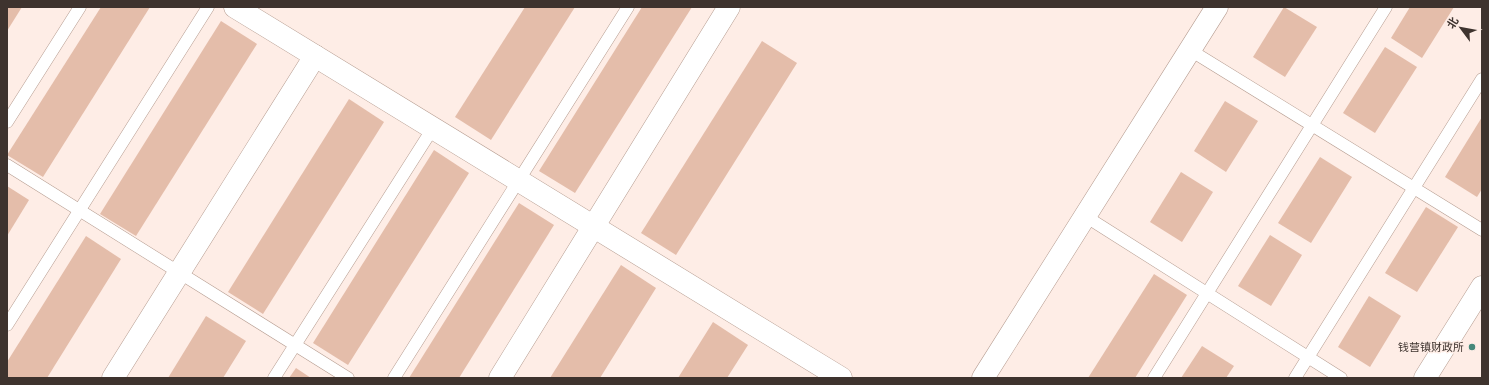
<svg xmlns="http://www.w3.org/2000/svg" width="1489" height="385" font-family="Inter,'Noto Sans SC',sans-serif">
	<rect width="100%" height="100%" fill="#feede6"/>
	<g fill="#e4bdaa">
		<polygon points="7,7 22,7 7,31"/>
		<polygon points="101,7 150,7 43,177 7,155"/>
		<polygon points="525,7 575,7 491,140 455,117"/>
		<polygon points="642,7 692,7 575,193 539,171"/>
		<polygon points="1284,7 1317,27 1285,77 1253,57"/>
		<polygon points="1410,7 1454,7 1422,58 1391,38"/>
		<polygon points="221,21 257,44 136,236 100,214"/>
		<polygon points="762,41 797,63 676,255 641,233"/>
		<polygon points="1385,47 1417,67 1375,133 1343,113"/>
		<polygon points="349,99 384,122 263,314 228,292"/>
		<polygon points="1225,101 1258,121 1226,172 1194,151"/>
		<polygon points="1482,117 1482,189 1477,197 1445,177"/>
		<polygon points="434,150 469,173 348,365 313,343"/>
		<polygon points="1320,157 1352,177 1311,243 1278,223"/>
		<polygon points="1181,172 1213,192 1182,242 1150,222"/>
		<polygon points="7,186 29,200 7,236"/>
		<polygon points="519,203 554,225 459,378 409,378"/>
		<polygon points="1426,207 1458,227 1417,292 1385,273"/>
		<polygon points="1270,235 1302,255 1271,306 1238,286"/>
		<polygon points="86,236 121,259 47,378 7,378 7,362"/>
		<polygon points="621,265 656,288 600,378 550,378"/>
		<polygon points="1154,274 1187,295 1135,378 1088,378"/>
		<polygon points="1369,296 1401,316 1370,367 1338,347"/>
		<polygon points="206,316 246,341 223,378 168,378"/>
		<polygon points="713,322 748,345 727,378 678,378"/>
		<polygon points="1202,346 1234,366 1226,378 1181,378"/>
		<polygon points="296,368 311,378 289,378"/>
	</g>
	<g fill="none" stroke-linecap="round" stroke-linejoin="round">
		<g stroke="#b69d91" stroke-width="13">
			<g id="lane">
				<polyline points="1190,50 1482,230"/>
				<polyline points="7,122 80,7"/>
				<polyline points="7,165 348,378"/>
				<polyline points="1085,216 1341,378"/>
				<polyline points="7,325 208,7"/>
				<polyline points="274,378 433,128"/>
				<polyline points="394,378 628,7"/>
				<polyline points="1154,378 1386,7"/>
				<polyline points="1295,378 1482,79"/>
			</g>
		</g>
		<g stroke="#b69d91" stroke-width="23">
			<g id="street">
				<polyline points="235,7 841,378"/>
				<polyline points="113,378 315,56"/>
				<polyline points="500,378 729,7"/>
				<polyline points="983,378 1217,7"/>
				<polyline points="1425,378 1482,287"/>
			</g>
		</g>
		<use href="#lane" stroke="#fff" stroke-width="12"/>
		<use href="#street" stroke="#fff" stroke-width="22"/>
	</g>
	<circle fill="#46887a" stroke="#feede6" stroke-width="1.5" cx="1472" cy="347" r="4"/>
	<g text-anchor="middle" stroke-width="3" stroke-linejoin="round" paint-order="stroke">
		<g font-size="11" fill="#3e332e" stroke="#feede6" text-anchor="end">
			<text x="1464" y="351">钱营镇财政所</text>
		</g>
	</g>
	<rect width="1489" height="385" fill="none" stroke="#3e332e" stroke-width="16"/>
	<g transform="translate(1461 28) rotate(302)" stroke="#feede6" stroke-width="3" paint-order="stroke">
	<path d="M0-3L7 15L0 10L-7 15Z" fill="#3e332e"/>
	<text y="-6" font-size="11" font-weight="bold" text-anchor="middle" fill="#3e332e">北</text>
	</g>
</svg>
